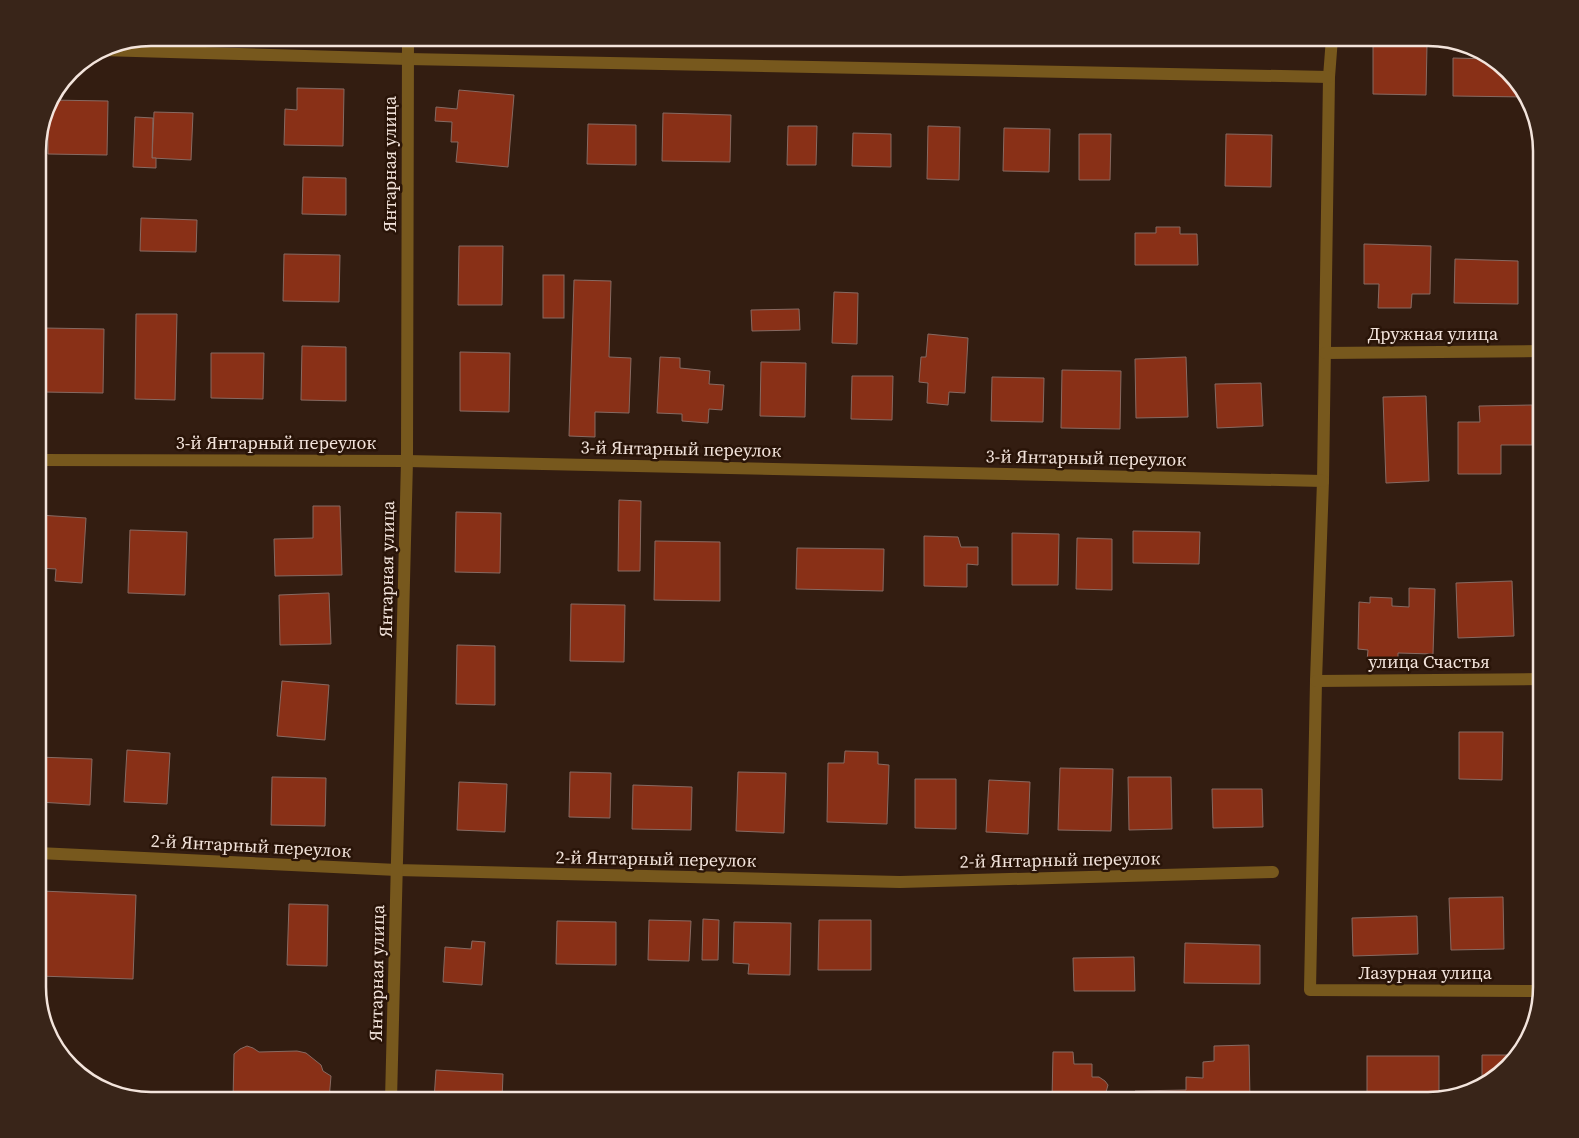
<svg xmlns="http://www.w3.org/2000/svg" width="1579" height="1138" font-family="'Source Serif 4',serif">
	<rect width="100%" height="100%" fill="#331d11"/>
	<g fill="#893017" stroke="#876a62">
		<polygon points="763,38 789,38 789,41 763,40"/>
		<polygon points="1203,38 1269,38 1269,43 1203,41"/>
		<polygon points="1373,44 1427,45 1426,95 1373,94"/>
		<polygon points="1453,58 1492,59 1497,61 1527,97 1453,96"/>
		<polygon points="297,88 344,89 343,146 284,145 285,109 297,110"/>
		<polygon points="459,90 514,95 508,167 456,162 458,142 451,142 452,122 435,121 436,107 457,109"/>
		<polygon points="50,100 108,101 107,155 48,154 48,104"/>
		<polygon points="154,112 193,113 191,160 152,158"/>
		<polygon points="663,113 731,115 730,162 662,161"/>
		<polygon points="135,117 153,118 152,158 156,158 156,168 133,167"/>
		<polygon points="588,124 636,125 636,165 587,164"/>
		<polygon points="788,126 817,126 816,165 787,165"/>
		<polygon points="928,126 960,127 959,180 927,179"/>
		<polygon points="1004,128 1050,129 1049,172 1003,171"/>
		<polygon points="853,133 891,134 891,167 852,166"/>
		<polygon points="1079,134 1111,134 1110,180 1079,180"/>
		<polygon points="1226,134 1272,135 1271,187 1225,186"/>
		<polygon points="303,177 346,178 346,215 302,214"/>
		<polygon points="141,218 197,220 196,252 140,251"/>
		<polygon points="1156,227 1180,227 1180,234 1197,234 1198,265 1135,265 1135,233 1156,233"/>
		<polygon points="1364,244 1431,246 1430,294 1412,294 1411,308 1378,308 1379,284 1364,284"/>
		<polygon points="459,246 503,246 502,305 458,305"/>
		<polygon points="284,254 340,255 339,302 283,301"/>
		<polygon points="1455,259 1518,261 1518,304 1454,303"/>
		<rect x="543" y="275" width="21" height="43"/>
		<polygon points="574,280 611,281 609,357 631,358 629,413 595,412 595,437 569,436"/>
		<polygon points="834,292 858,293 857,344 832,343"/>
		<polygon points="799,309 800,330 752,331 751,310"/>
		<polygon points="136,314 177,314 175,400 135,399"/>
		<polygon points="44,328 104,329 103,393 43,392"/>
		<polygon points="928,334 968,338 965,393 949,392 948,405 927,403 928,383 919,382 921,357 926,357"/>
		<polygon points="302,346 346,347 346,401 301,400"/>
		<polygon points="460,352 510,353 509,412 460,411"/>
		<polygon points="211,353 264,353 263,399 211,398"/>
		<polygon points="660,357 680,358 680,368 710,371 709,384 724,385 722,410 709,409 708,423 682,421 682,414 657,413"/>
		<polygon points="1186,357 1188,417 1136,418 1135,359"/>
		<polygon points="761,362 806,363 805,417 760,416"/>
		<polygon points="1062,370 1121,371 1120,429 1061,428"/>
		<polygon points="852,376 893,376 892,420 851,419"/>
		<polygon points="992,377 1044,378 1043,422 991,421"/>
		<polygon points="1261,383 1263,426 1217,428 1215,384"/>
		<polygon points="1426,396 1429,481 1386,483 1383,397"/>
		<polygon points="1532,405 1532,445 1501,445 1501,474 1458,474 1458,422 1480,422 1479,406"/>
		<polygon points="619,500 641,501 640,571 618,571"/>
		<polygon points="313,506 340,506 342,575 275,576 274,539 313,538"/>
		<polygon points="456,512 501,513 500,573 455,572"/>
		<polygon points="39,515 86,518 82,583 55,581 56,569 38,568"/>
		<polygon points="130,530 187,532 185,595 128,593"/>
		<polygon points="1133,531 1200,532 1199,564 1133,563"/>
		<polygon points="1012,533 1059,534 1058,585 1012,585"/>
		<polygon points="924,536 958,537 961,547 978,547 978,565 967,564 967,587 924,586"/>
		<polygon points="1077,538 1112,539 1112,590 1076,589"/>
		<polygon points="655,541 720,542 720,601 654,600"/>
		<polygon points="797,548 884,549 883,591 796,589"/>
		<polygon points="1512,581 1514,636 1458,638 1456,583"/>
		<polygon points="1409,588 1435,589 1433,654 1398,653 1398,662 1367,661 1368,650 1358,649 1359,602 1370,603 1370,597 1392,598 1392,606 1409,607"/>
		<polygon points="329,593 331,644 280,645 279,595"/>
		<polygon points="571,604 625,605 624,662 570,661"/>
		<polygon points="457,645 495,646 495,705 456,704"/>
		<polygon points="282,681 329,685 325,740 277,736"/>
		<polygon points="1459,732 1503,732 1502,780 1459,779"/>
		<polygon points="127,750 170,753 167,804 124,802"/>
		<polygon points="845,751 878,752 878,764 889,765 887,824 827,822 828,763 844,763"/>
		<polygon points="38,757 92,759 90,805 38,802"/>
		<polygon points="1060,768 1113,769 1111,831 1058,830"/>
		<polygon points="570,772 611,773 610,818 569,817"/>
		<polygon points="738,772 786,773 784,833 736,831"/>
		<polygon points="272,777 326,778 325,826 271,825"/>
		<polygon points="1128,777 1171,777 1172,829 1129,830"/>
		<polygon points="915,779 956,779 956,829 915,828"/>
		<polygon points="989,780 1030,782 1028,834 986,832"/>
		<polygon points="459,782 507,784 505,832 457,830"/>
		<polygon points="633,785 692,787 691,830 632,829"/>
		<polygon points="1212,789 1262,789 1263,827 1213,828"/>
		<polygon points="41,891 136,895 133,979 38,976"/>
		<polygon points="1503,897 1504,949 1451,950 1449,898"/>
		<polygon points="289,904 328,905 327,966 287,965"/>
		<polygon points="1417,916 1418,954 1353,956 1352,918"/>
		<polygon points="703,919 719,920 718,960 702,960"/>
		<polygon points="649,920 691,921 689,961 648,960"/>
		<polygon points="819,920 871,920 871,970 818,970"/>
		<polygon points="557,921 616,922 616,965 556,964"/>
		<polygon points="734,922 791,923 790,975 748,974 749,964 733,963"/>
		<polygon points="472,941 485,942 482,985 443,982 445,947 471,949"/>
		<polygon points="1185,943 1260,945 1260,984 1184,983"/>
		<polygon points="1134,957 1135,991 1074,991 1073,958"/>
		<polygon points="1249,1045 1250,1100 1135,1100 1135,1091 1186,1090 1186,1077 1203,1078 1203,1062 1214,1061 1214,1046"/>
		<polygon points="247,1046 253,1048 259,1052 297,1051 306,1053 321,1065 323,1071 331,1076 329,1100 233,1100 234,1054 240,1049"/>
		<polygon points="1053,1052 1073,1052 1074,1064 1092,1064 1092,1077 1099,1077 1105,1081 1108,1085 1106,1092 1101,1096 1101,1100 1052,1100"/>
		<polygon points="1482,1055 1519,1055 1482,1086"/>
		<rect x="1367" y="1056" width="72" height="40"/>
		<polygon points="436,1070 503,1074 502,1100 434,1100"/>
	</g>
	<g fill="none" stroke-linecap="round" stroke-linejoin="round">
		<g stroke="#77581d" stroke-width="12">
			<polyline points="1332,38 1329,77 1323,481 1316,681 1310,990 1540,991"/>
			<polyline points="101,50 408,59 1329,77"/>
			<polyline points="1325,353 1541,351"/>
			<polyline points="38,460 407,461 1323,481"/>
			<polyline points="1316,681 1541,679"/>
			<polyline points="38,853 397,870 900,882 1273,872"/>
			<polyline points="391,1100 407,461 408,38"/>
		</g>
	</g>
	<g text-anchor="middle" stroke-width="5" stroke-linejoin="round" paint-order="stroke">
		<g font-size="18" fill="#f3e4dc" stroke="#291408">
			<text transform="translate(390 164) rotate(-90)" y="6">Янтарная улица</text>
			<text x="1433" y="340">Дружная улица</text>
			<text x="276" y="449">3-й Янтарный переулок</text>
			<text transform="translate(681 449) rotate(1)" y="6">3-й Янтарный переулок</text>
			<text transform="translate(1086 458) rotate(1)" y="6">3-й Янтарный переулок</text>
			<text transform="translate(387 569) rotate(-89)" y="6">Янтарная улица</text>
			<text x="1429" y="668">улица Счастья</text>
			<text transform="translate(251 846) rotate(3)" y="6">2-й Янтарный переулок</text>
			<text transform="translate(656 859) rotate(1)" y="6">2-й Янтарный переулок</text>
			<text transform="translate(1060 860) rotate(-1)" y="6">2-й Янтарный переулок</text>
			<text transform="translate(377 973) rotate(-89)" y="6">Янтарная улица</text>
			<text x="1425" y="979">Лазурная улица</text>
		</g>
	</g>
	<path d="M0 0H1579V1138H0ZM151 46H1428A105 105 0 0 1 1533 151V987A105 105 0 0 1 1428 1092H151A105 105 0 0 1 46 987V151A105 105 0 0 1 151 46Z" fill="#392519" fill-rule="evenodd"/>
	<path fill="none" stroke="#f3e4dc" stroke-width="2.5" d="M151 46H1428A105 105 0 0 1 1533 151V987A105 105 0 0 1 1428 1092H151A105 105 0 0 1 46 987V151A105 105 0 0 1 151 46Z"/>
</svg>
